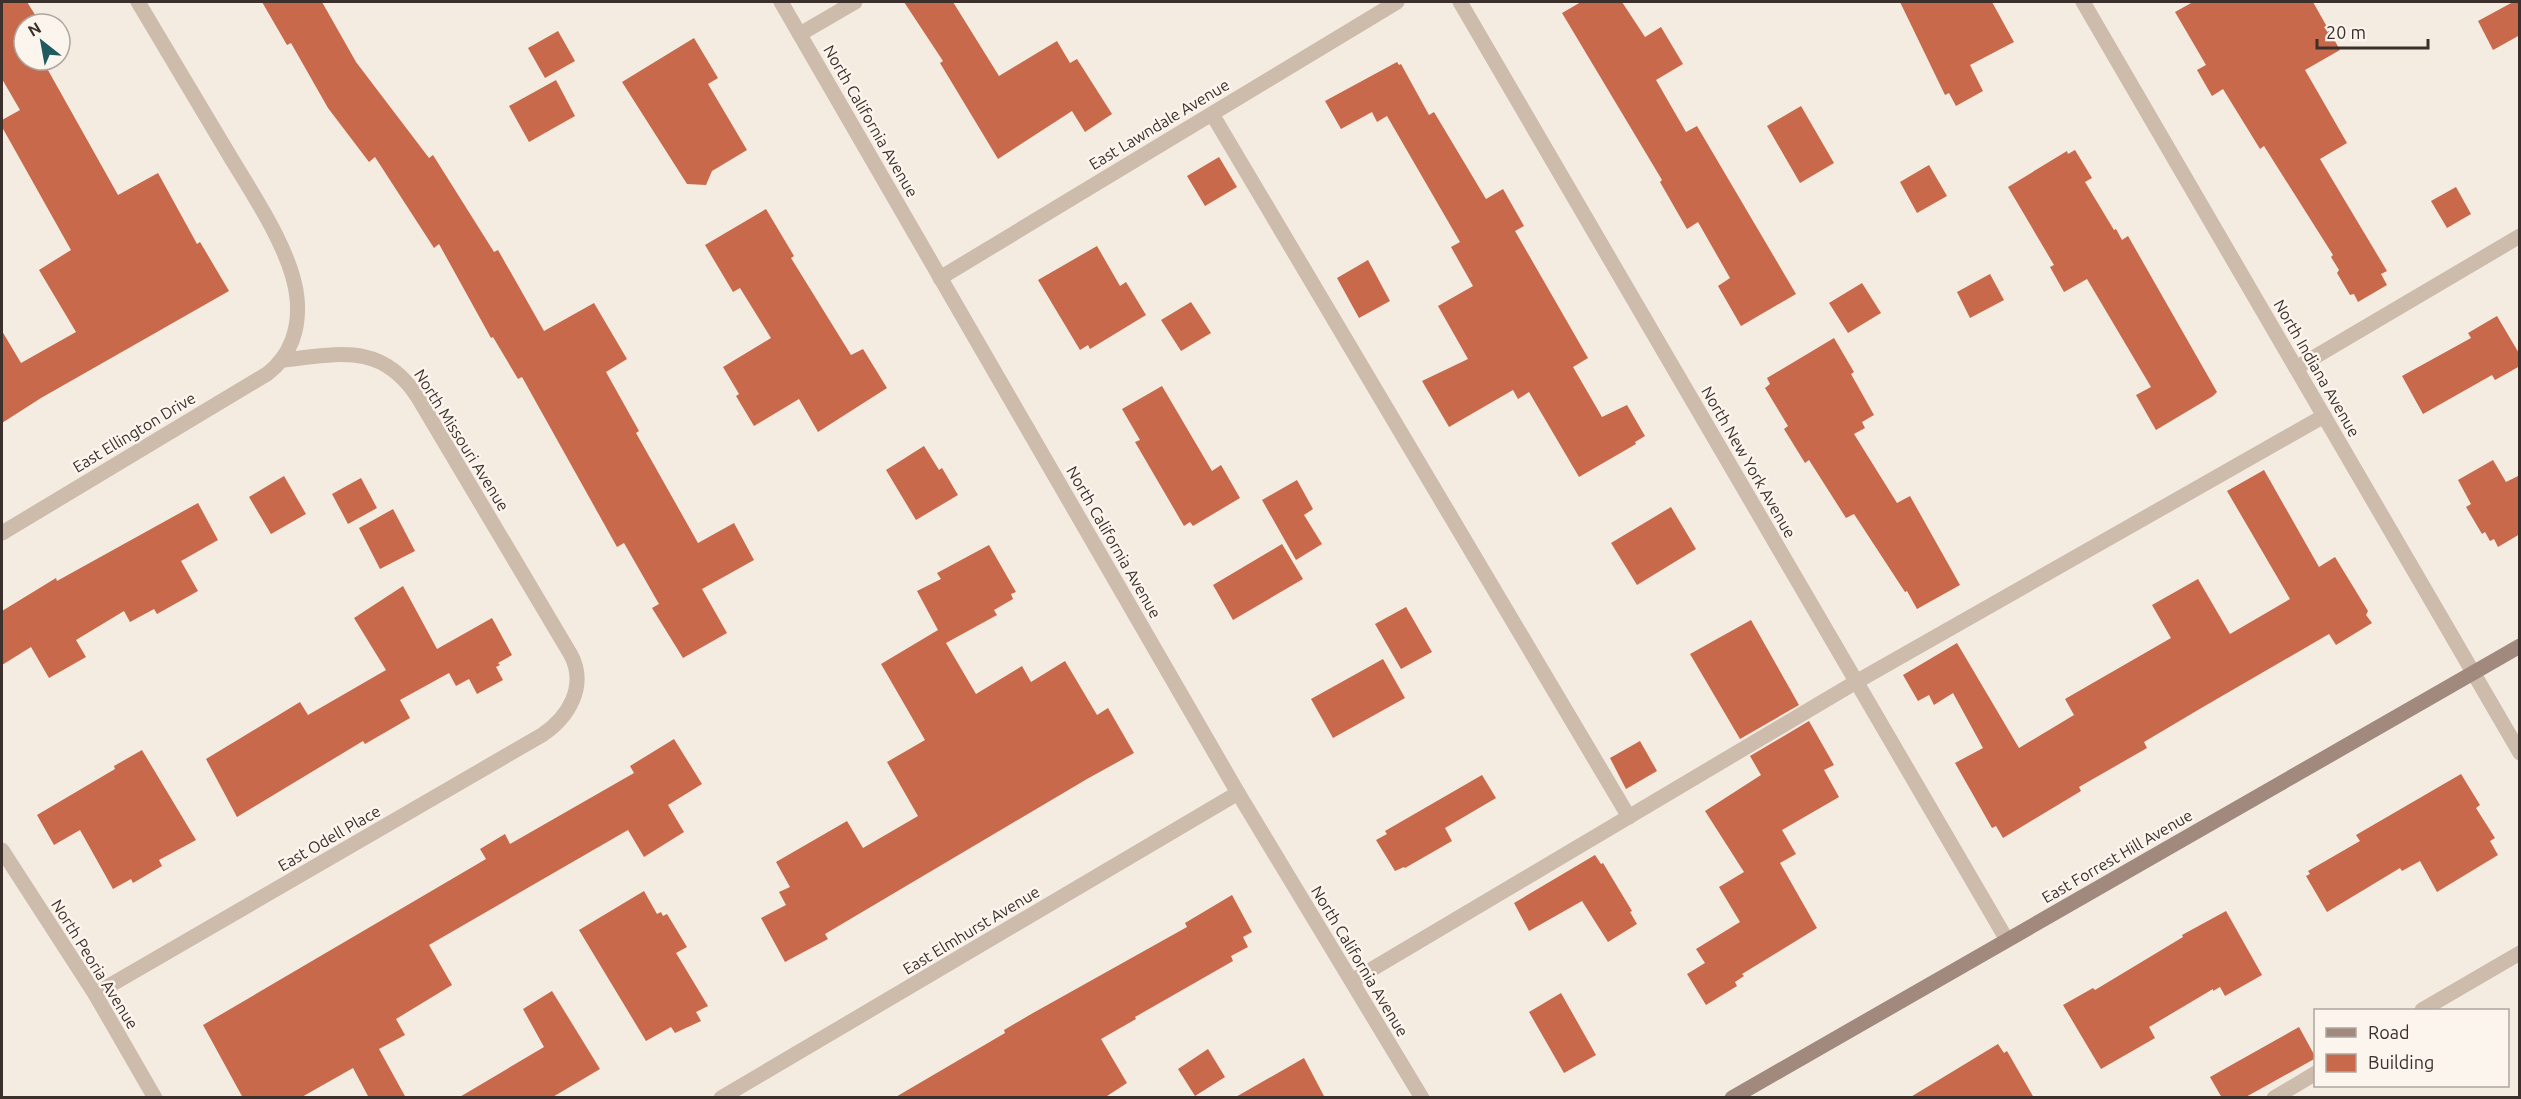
<svg xmlns="http://www.w3.org/2000/svg" width="2521" height="1099" font-family="Ubuntu,sans-serif">
	<rect width="100%" height="100%" fill="#f4ebe1"/>
	<g fill="#c8694b">
		<polygon points="2,2 27,2 41,24 24,24 24,60 48,60 44,63 118,195 158,173 197,244 200,242 229,291 41,398 2,423 2,331 21,363 76,332 39,270 71,250 2,127 2,120 20,110 2,79"/>
		<polygon points="262,2 322,2 356,62 429,158 433,155 494,252 498,250 544,331 594,303 627,359 606,372 639,431 636,433 698,543 734,523 754,560 702,589 727,633 683,658 652,608 659,604 624,543 617,547 522,377 518,379 493,337 491,338 439,244 434,248 375,157 369,162 328,108 291,43 287,45"/>
		<polygon points="904,2 953,2 999,76 1057,41 1070,63 1077,59 1112,114 1085,132 1072,111 998,159 940,63 943,61"/>
		<polygon points="1581,2 1622,2 1645,37 1661,27 1683,64 1656,80 1686,132 1697,126 1796,294 1741,326 1718,286 1730,278 1698,222 1687,229 1660,182 1662,180 1562,13"/>
		<polygon points="1900,2 1992,2 2014,42 1970,65 1983,91 1956,106 1949,93 1945,95"/>
		<polygon points="2193,2 2313,2 2340,50 2305,70 2347,143 2320,159 2387,271 2381,274 2387,285 2358,302 2354,294 2350,295 2337,273 2339,270 2331,257 2333,255 2264,146 2260,149 2223,89 2212,96 2197,70 2206,65 2175,12"/>
		<polygon points="2513,2 2520,2 2520,35 2493,50 2478,21"/>
		<polygon points="558,31 575,61 545,78 528,48"/>
		<polygon points="694,38 718,78 708,84 747,150 712,171 706,185 687,184 622,82"/>
		<polygon points="1397,62 1399,65 1401,64 1429,115 1434,112 1486,199 1503,189 1524,226 1515,231 1588,358 1573,367 1602,417 1627,405 1645,436 1635,442 1636,444 1579,477 1529,392 1518,399 1513,390 1449,427 1422,381 1468,359 1438,306 1473,286 1451,247 1460,242 1387,116 1377,122 1372,112 1341,129 1325,101"/>
		<polygon points="556,80 575,116 529,142 509,106"/>
		<polygon points="1801,106 1834,163 1800,183 1767,126"/>
		<polygon points="2075,150 2092,178 2085,182 2114,230 2116,229 2122,240 2128,236 2217,392 2213,396 2156,430 2136,395 2151,387 2087,279 2064,292 2050,267 2054,265 2008,187 2067,151 2068,154"/>
		<polygon points="1219,157 1237,187 1205,206 1187,176"/>
		<polygon points="1929,165 1947,196 1917,213 1900,182"/>
		<polygon points="2456,187 2471,214 2447,228 2431,201"/>
		<polygon points="766,209 794,256 791,258 851,355 863,349 887,388 818,432 799,399 754,426 736,396 739,394 723,367 771,338 740,288 733,292 705,245"/>
		<polygon points="1097,246 1120,286 1126,282 1146,315 1090,349 1088,345 1080,350 1038,280"/>
		<polygon points="1368,260 1390,301 1359,318 1337,278"/>
		<polygon points="1990,274 2004,300 1970,318 1957,292"/>
		<polygon points="1862,283 1881,313 1848,333 1829,303"/>
		<polygon points="1191,302 1211,333 1181,351 1161,320"/>
		<polygon points="2497,316 2520,355 2520,366 2495,380 2492,375 2423,414 2402,376 2471,338 2468,333"/>
		<polygon points="1834,338 1854,372 1851,374 1874,415 1862,422 1865,428 1854,434 1897,503 1910,496 1960,585 1917,609 1907,591 1905,592 1854,514 1846,518 1809,460 1805,463 1784,429 1788,426 1765,388 1770,384 1767,378"/>
		<polygon points="1162,386 1212,471 1221,465 1240,498 1193,526 1190,522 1184,526 1135,442 1140,440 1122,409"/>
		<polygon points="924,446 939,470 942,468 958,495 916,520 886,470"/>
		<polygon points="2493,460 2506,482 2520,475 2520,534 2498,547 2494,539 2490,541 2485,532 2482,534 2466,507 2471,504 2458,480"/>
		<polygon points="2264,470 2319,567 2335,557 2368,611 2366,615 2372,623 2336,645 2329,634 2203,707 2144,742 2147,748 2079,787 2081,791 2003,838 1996,826 1992,828 1955,763 1983,748 1953,693 1934,705 1929,695 1918,701 1903,675 1957,643 2019,748 2074,715 2065,699 2171,638 2152,605 2198,579 2230,634 2290,599 2227,491"/>
		<polygon points="284,476 306,514 271,534 249,497"/>
		<polygon points="361,478 377,508 348,524 332,494"/>
		<polygon points="1297,480 1313,509 1304,515 1322,544 1296,560 1262,500"/>
		<polygon points="198,503 218,540 181,561 198,591 157,614 154,609 130,622 124,611 76,640 86,657 49,678 31,647 2,665 2,611 56,578 57,581"/>
		<polygon points="1671,507 1696,549 1637,585 1611,543"/>
		<polygon points="393,509 415,551 380,569 359,528"/>
		<polygon points="1282,544 1303,579 1233,620 1213,585"/>
		<polygon points="989,545 1016,592 1011,594 1013,599 994,610 997,615 946,643 976,694 1022,666 1031,682 1065,661 1097,715 1108,708 1134,753 1087,779 825,934 828,939 785,962 761,918 786,905 779,892 790,887 776,862 847,821 863,848 918,816 887,762 925,740 881,664 938,630 917,591 941,579 937,573"/>
		<polygon points="403,586 437,649 492,618 512,655 498,663 500,665 496,667 503,680 477,694 469,679 456,686 449,673 400,700 410,718 365,744 363,741 237,817 206,759 300,702 308,715 386,670 354,618"/>
		<polygon points="1406,607 1432,652 1401,669 1375,624"/>
		<polygon points="1751,620 1799,705 1740,739 1690,654"/>
		<polygon points="1383,659 1405,698 1333,738 1311,699"/>
		<polygon points="1809,721 1834,765 1824,770 1839,797 1782,830 1796,854 1780,863 1817,928 1742,974 1744,976 1735,982 1737,986 1706,1005 1687,974 1705,963 1696,949 1740,922 1719,887 1744,872 1705,811 1761,775 1750,756"/>
		<polygon points="674,739 702,784 668,805 684,832 644,857 628,830 429,945 452,985 396,1019 405,1035 379,1049 406,1098 369,1098 353,1068 300,1098 243,1098 203,1025 486,859 480,849 505,834 510,844 634,773 630,766"/>
		<polygon points="1640,741 1657,771 1626,789 1610,758"/>
		<polygon points="142,750 196,840 159,860 162,866 133,883 131,879 113,889 80,830 54,845 37,815 115,769 114,766"/>
		<polygon points="2461,774 2480,805 2476,808 2495,838 2490,841 2498,855 2437,892 2420,861 2402,871 2400,868 2327,912 2306,876 2310,874 2308,871 2360,841 2356,835"/>
		<polygon points="1482,775 1496,798 1445,828 1452,841 1405,868 1404,867 1395,871 1376,840 1387,834 1385,831"/>
		<polygon points="1595,855 1601,864 1603,863 1632,911 1630,912 1637,924 1608,942 1582,901 1529,931 1514,903"/>
		<polygon points="644,891 657,914 661,912 663,916 667,914 687,947 676,953 708,1006 696,1012 701,1021 675,1033 671,1027 646,1041 579,930"/>
		<polygon points="1232,895 1252,932 1243,937 1248,947 1231,956 1233,961 1135,1017 1136,1019 1101,1039 1127,1083 1104,1098 894,1098 1005,1033 1004,1030 1033,1013 1187,927 1185,923"/>
		<polygon points="2226,911 2262,975 2225,996 2220,987 2213,991 2213,989 2149,1027 2155,1038 2101,1069 2063,1005 2093,988 2095,990 2183,937 2182,935"/>
		<polygon points="552,991 600,1069 551,1098 458,1098 544,1047 523,1009"/>
		<polygon points="1561,993 1596,1055 1564,1073 1529,1012"/>
		<polygon points="2299,1027 2316,1058 2244,1098 2222,1098 2210,1077"/>
		<polygon points="1998,1044 2004,1053 2007,1051 2034,1098 1909,1098"/>
		<polygon points="1208,1049 1225,1077 1195,1096 1178,1069"/>
		<polygon points="1304,1058 1325,1098 1234,1098"/>
	</g>
	<g fill="none" stroke-linecap="round" stroke-linejoin="round">
		<g stroke="#cdbbac" stroke-width="15">
			<polyline points="800,34 855,2"/>
			<polyline points="1212,114 1629,817"/>
			<polyline points="2296,368 2520,236"/>
			<polyline points="1352,981 1856,682 2324,416"/>
			<polyline points="2422,1010 2520,953"/>
			<polyline points="2274,1098 2316,1073"/>
		</g>
		<g stroke="#cdbbac" stroke-width="15">
			<polyline points="781,2 1238,793 1422,1098"/>
			<polyline points="1460,2 2007,940"/>
			<polyline points="2083,2 2520,753"/>
			<polyline points="940,278 1397,2"/>
			<path d="M 2,533 L 267,374 C 291,356 300,328 297,298 C 293,254 254,196 231,158 C 200,106 169,54 138,2"/>
			<polyline points="2,850 95,994 155,1098"/>
			<path d="M 95,994 L 542,735 C 569,717 587,686 571,655 L 417,396 C 381,342 339,354 283,360"/>
			<polyline points="721,1098 1238,793"/>
		</g>
		<polyline stroke="#a18a7d" stroke-width="15" points="1732,1098 2520,646"/>
	</g>
	<g text-anchor="middle" stroke-width="5" stroke-linejoin="round" paint-order="stroke">
		<g font-size="16" fill="#3b302b" stroke="#fbf5ee">
			<text transform="translate(871 121) rotate(60)" y="6">North California Avenue</text>
			<text transform="translate(1159 124) rotate(-31)" y="6">East Lawndale Avenue</text>
			<text transform="translate(2317 368) rotate(60)" y="6">North Indiana Avenue</text>
			<text transform="translate(134 432) rotate(-31)" y="6">East Ellington Drive</text>
			<text transform="translate(462 440) rotate(58)" y="6">North Missouri Avenue</text>
			<text transform="translate(1749 462) rotate(60)" y="6">North New York Avenue</text>
			<text transform="translate(1114 542) rotate(60)" y="6">North California Avenue</text>
			<text transform="translate(329 838) rotate(-30)" y="6">East Odell Place</text>
			<text transform="translate(2117 856) rotate(-30)" y="6">East Forrest Hill Avenue</text>
			<text transform="translate(971 930) rotate(-31)" y="6">East Elmhurst Avenue</text>
			<text transform="translate(1360 961) rotate(59)" y="6">North California Avenue</text>
			<text transform="translate(95 964) rotate(58)" y="6">North Peoria Avenue</text>
		</g>
	</g>
	<rect width="2521" height="1099" fill="none" stroke="#3b302b" stroke-width="6"/>
	<rect x="2314" y="1009" width="195" height="78" fill="#fbf5ee" stroke="#aea6a0" stroke-width="1.5"/>
	<rect x="2326" y="1028" width="30" height="9" fill="#a18a7d" stroke="#aea6a0" stroke-width="1.5"/>
	<text x="2368" y="1039" font-size="18" fill="#3b302b">Road</text>
	<rect x="2326" y="1054" width="30" height="18" fill="#c8694b" stroke="#aea6a0" stroke-width="1.5"/>
	<text x="2368" y="1069" font-size="18" fill="#3b302b">Building</text>
	<g transform="translate(42 42) rotate(329)"><circle r="28" fill="#fbf5ee" stroke="#aea6a0" stroke-width="1.5"/>
	<path d="M0-4.5L10 22L0 15L-10 22Z" fill="#1f5a5e"/>
	<text y="-9" font-size="16" font-weight="bold" text-anchor="middle" fill="#3b302b">N</text>
	</g>
	<path d="M2317 39v9h111v-9" fill="none" stroke="#3b302b" stroke-width="3"/>
	<text x="2326" y="39" font-size="18" fill="#3b302b" stroke="#fbf5ee" stroke-width="4.5" paint-order="stroke">20 m</text>
</svg>
